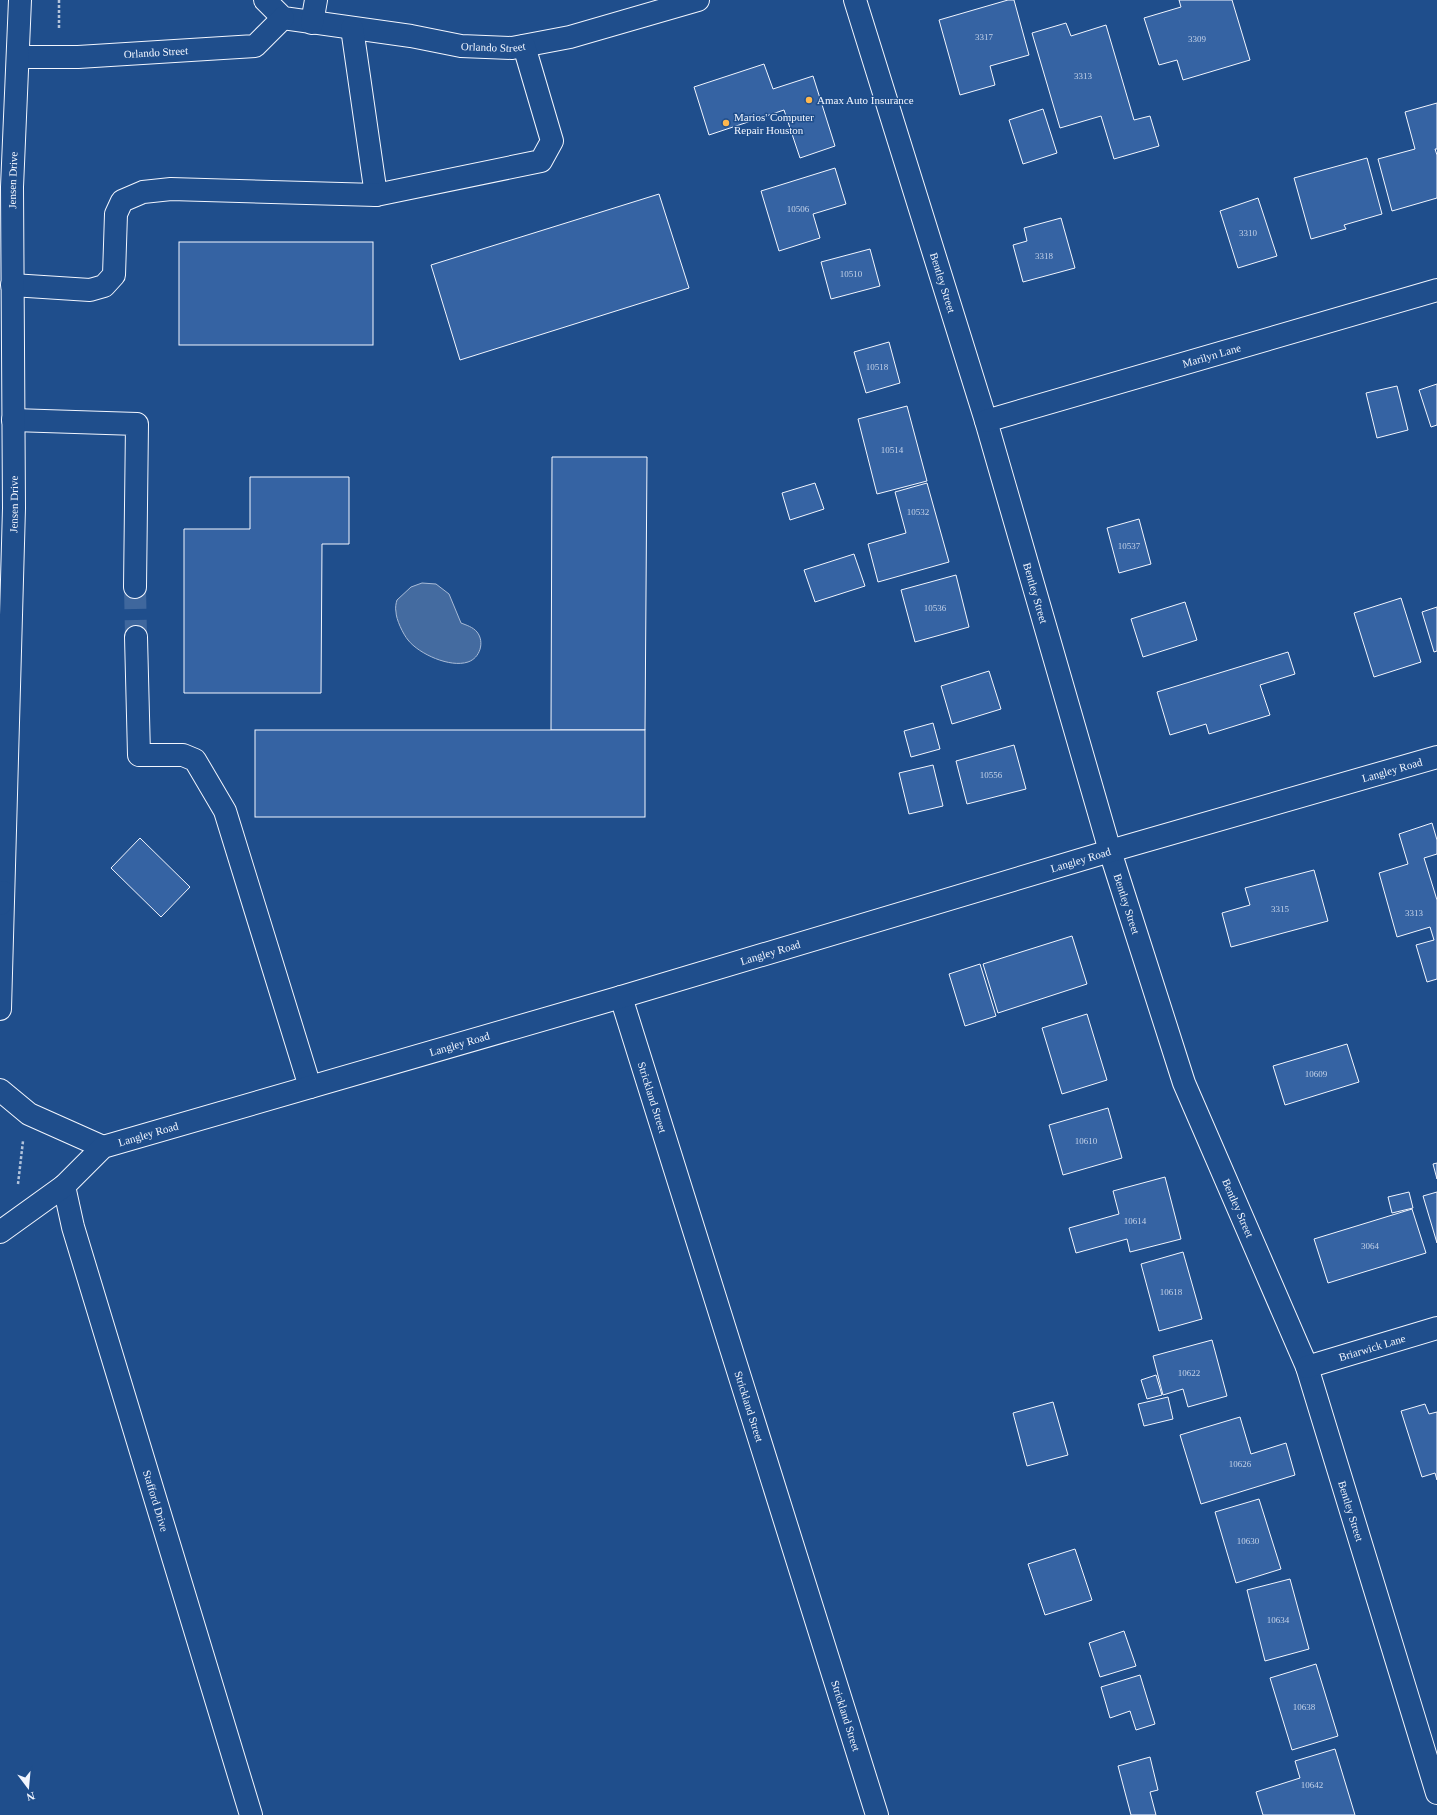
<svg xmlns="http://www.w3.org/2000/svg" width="1437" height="1815" font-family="Georgia,serif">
	<rect width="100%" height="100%" fill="#1f4e8c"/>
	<path fill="#446ba0" stroke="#a8bbd7" d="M 422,583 L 436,584 L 449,594 L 461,623 C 466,625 473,627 477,632 C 485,642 480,658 468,662 C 450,668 419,654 408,640 C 403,634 396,619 396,612 C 395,608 396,603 397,600 L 411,587 Z"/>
	<g fill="#3563a3" stroke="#f2f6ff">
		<polygon points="1008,0 1014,0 1029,55 990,66 995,85 960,95 939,20"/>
		<polygon points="1179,0 1232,0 1250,60 1183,80 1177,60 1159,65 1144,18 1181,7"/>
		<polygon points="1066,23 1071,36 1106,25 1134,120 1150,116 1159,146 1114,159 1101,116 1060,128 1032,33"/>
		<polygon points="764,64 773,89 813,76 835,146 800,158 784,110 709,135 694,87"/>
		<polygon points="1437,103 1437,149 1435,149 1437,155 1437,198 1392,211 1378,159 1415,149 1405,112"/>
		<polygon points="1043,109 1057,153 1023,164 1009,120"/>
		<polygon points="1367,158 1382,214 1344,225 1346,229 1311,239 1294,178"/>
		<polygon points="835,168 846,204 813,214 820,238 779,251 761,191"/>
		<polygon points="659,194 689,288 460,360 431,265"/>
		<polygon points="1258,198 1277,256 1238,268 1220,211"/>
		<polygon points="1061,218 1075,268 1023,282 1013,245 1027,241 1024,228"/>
		<rect x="179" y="242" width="194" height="103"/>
		<polygon points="870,249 880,286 831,299 821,262"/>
		<polygon points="889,342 900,383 866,393 854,352"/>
		<polygon points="1437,384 1437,425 1431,427 1419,390"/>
		<polygon points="1397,386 1408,430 1377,438 1366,393"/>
		<polygon points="907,406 927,481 877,494 858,419"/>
		<polygon points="552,457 647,457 645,730 551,730"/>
		<polygon points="250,477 349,477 349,544 322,544 321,693 184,693 184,529 250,529"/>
		<polygon points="815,483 824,509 790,520 782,493"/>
		<polygon points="927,483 949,562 878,582 868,544 906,533 895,492"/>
		<polygon points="1139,519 1151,564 1119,573 1107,528"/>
		<polygon points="854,554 865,586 815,602 804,570"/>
		<polygon points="956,575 969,627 915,642 901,590"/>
		<polygon points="1401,598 1421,662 1374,677 1354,613"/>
		<polygon points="1185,602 1197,640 1143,657 1131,619"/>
		<polygon points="1437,607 1437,651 1434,652 1422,612"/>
		<polygon points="1288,652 1295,674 1260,685 1270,715 1209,734 1206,724 1170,735 1157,692"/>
		<polygon points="989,671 1001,709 952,724 941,686"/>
		<polygon points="933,723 940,749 911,757 904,731"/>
		<rect x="255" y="730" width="390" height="87"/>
		<polygon points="1014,745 1026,789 967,804 956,761"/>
		<polygon points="933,765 943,806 909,814 899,773"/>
		<polygon points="1432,823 1437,840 1437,854 1424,858 1437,900 1437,979 1427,982 1416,945 1434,940 1430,927 1397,937 1379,873 1408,864 1399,834"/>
		<polygon points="140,838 190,887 161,917 111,868"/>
		<polygon points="1314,870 1328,921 1231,947 1222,913 1250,905 1245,888"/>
		<polygon points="1072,936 1087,984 998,1013 983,964"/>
		<polygon points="980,964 996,1016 965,1026 949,974"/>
		<polygon points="1087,1014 1107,1080 1062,1094 1042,1028"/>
		<polygon points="1347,1044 1359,1082 1285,1105 1273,1066"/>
		<polygon points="1108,1108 1122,1158 1063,1175 1049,1125"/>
		<polygon points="1437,1163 1437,1179 1433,1164"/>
		<polygon points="1165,1177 1181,1239 1130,1252 1127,1239 1076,1253 1069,1228 1119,1214 1113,1191"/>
		<polygon points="1409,1192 1413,1208 1392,1213 1388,1197"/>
		<polygon points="1437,1192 1437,1243 1423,1196"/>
		<polygon points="1412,1209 1426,1253 1328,1283 1314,1239"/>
		<polygon points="1183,1252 1202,1319 1159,1331 1141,1264"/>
		<polygon points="1212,1340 1227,1396 1188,1407 1183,1389 1163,1395 1153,1356"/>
		<polygon points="1156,1375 1162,1395 1147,1399 1141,1380"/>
		<polygon points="1168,1397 1173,1419 1144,1426 1138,1404"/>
		<polygon points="1053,1402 1068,1455 1027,1466 1013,1413"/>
		<polygon points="1425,1404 1429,1414 1437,1412 1437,1480 1435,1473 1422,1477 1401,1411"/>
		<polygon points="1240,1417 1251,1454 1286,1443 1295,1475 1201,1504 1180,1435"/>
		<polygon points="1259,1499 1281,1569 1236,1583 1215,1512"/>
		<polygon points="1075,1549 1092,1600 1045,1615 1028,1564"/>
		<polygon points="1290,1579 1309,1649 1265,1661 1247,1590"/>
		<polygon points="1124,1631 1136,1666 1100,1677 1089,1643"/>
		<polygon points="1316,1664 1338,1736 1292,1750 1270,1678"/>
		<polygon points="1140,1675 1155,1724 1136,1730 1130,1711 1110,1718 1101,1687"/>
		<polygon points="1335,1749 1355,1815 1263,1815 1256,1792 1300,1778 1295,1761"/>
		<polygon points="1150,1757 1158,1790 1150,1792 1156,1815 1131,1815 1118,1766"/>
	</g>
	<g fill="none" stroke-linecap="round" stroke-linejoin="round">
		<polyline stroke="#3f679d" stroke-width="22" stroke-dasharray="22 11" stroke-linecap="butt" points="135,587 136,637"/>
		<g stroke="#f2f6ff" stroke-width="24">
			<g id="minor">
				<path id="s1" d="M 265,0 L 283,18 L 411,36 L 461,46 L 512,48 L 570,37 L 698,0"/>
				<path id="s2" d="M 855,0 L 986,421 L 1110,851 L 1184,1083 L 1307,1367 L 1437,1793"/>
				<polyline points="312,23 316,0"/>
				<polyline points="352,28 376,195"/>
				<path id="s3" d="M 18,57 L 78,57 L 255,46 L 283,18"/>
				<polyline points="12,285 90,290 104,286 114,275 116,214 122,201 143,192 171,189 376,195 541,161 552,141 524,46"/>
				<polyline points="13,420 137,424 135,587"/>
				<path id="s4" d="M 986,421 L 1437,290"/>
				<polyline points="136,637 139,755 183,755 195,760 225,811 310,1087"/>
				<path id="s5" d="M 621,997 L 877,1815"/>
				<polyline points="0,1090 29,1114 103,1147"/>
				<path id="s6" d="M 64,1186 L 73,1227 L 251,1815"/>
				<path id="s7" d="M 0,1232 L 64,1186 L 103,1147 L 621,997 L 1110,851 L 1437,757"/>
				<path id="s8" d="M 1307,1367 L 1437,1328"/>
			</g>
		</g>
		<g stroke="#f2f6ff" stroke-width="24">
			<g id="major">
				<path id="s9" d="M 0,1009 L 14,508 L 12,187 L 20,0"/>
			</g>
		</g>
		<g stroke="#f2f6ff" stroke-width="24">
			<polyline id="highway" points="0,904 3,892"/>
		</g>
		<g stroke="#b3c4dc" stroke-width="2.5" stroke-dasharray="3 2" stroke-linecap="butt">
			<polyline points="59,0 59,29"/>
			<polyline points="18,1184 23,1141"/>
		</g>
		<use href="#minor" stroke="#1f4e8c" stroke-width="22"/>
		<use href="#major" stroke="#1f4e8c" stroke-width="22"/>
		<use href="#highway" stroke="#1f4e8c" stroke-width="22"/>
	</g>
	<g fill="#ffb74d" stroke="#1f4e8c" stroke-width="1.5">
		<circle cx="809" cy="100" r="4"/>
		<circle cx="726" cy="123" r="4"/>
	</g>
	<g text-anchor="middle" stroke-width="3" stroke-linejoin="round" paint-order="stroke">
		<g font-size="9" fill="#c3d1e8">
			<text x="984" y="40">3317</text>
			<text x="1197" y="42">3309</text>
			<text x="1083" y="79">3313</text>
			<text x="798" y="212">10506</text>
			<text x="1248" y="236">3310</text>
			<text x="1044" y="259">3318</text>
			<text x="851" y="277">10510</text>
			<text x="877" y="370">10518</text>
			<text x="892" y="453">10514</text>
			<text x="918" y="515">10532</text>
			<text x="1129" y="549">10537</text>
			<text x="935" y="611">10536</text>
			<text x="991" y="778">10556</text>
			<text x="1280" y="912">3315</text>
			<text x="1414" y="916">3313</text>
			<text x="1316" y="1077">10609</text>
			<text x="1086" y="1144">10610</text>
			<text x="1135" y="1224">10614</text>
			<text x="1370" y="1249">3064</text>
			<text x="1171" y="1295">10618</text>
			<text x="1189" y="1376">10622</text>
			<text x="1240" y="1467">10626</text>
			<text x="1248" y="1544">10630</text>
			<text x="1278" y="1623">10634</text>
			<text x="1304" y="1710">10638</text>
			<text x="1312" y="1788">10642</text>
		</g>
		<g font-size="11" fill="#f2f6ff" stroke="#1f4e8c">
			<text dy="4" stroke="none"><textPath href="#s1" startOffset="238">Orlando Street</textPath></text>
			<text dy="4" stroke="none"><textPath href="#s3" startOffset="138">Orlando Street</textPath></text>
			<text dy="4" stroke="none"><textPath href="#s9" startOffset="829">Jensen Drive</textPath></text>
			<text dy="4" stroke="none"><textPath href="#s2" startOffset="296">Bentley Street</textPath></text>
			<text dy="4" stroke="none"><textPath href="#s4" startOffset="235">Marilyn Lane</textPath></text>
			<text dy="4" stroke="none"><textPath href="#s9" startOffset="505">Jensen Drive</textPath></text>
			<text dy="4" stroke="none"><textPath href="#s2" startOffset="620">Bentley Street</textPath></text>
			<text dy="4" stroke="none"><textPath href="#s7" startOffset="1477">Langley Road</textPath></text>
			<text dy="4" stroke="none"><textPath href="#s7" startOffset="1153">Langley Road</textPath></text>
			<text dy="4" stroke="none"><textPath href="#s2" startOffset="944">Bentley Street</textPath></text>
			<text dy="4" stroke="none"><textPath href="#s7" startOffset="829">Langley Road</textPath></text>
			<text dy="4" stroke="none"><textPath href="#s7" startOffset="505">Langley Road</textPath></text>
			<text dy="4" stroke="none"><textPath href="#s5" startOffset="105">Strickland Street</textPath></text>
			<text dy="4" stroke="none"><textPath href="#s7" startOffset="181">Langley Road</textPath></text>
			<text dy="4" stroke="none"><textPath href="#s2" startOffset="1268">Bentley Street</textPath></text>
			<text dy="4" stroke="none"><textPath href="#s8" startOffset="68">Briarwick Lane</textPath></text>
			<text dy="4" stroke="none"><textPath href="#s5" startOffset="429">Strickland Street</textPath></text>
			<text dy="4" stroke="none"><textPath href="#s6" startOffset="328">Stafford Drive</textPath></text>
			<text dy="4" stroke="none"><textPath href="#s2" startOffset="1592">Bentley Street</textPath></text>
			<text dy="4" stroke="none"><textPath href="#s5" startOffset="753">Strickland Street</textPath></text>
		</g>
		<g font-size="11" fill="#f2f6ff" stroke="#1f4e8c" text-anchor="start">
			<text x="817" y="104">Amax Auto Insurance</text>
			<text x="734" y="121">Marios' Computer<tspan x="734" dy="13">Repair Houston</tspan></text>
		</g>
	</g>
	<g transform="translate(28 1787) rotate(164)" stroke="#1f4e8c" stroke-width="3" paint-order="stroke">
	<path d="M0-3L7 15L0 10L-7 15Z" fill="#f2f6ff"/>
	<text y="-6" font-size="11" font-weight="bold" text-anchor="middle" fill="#f2f6ff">N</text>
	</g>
</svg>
